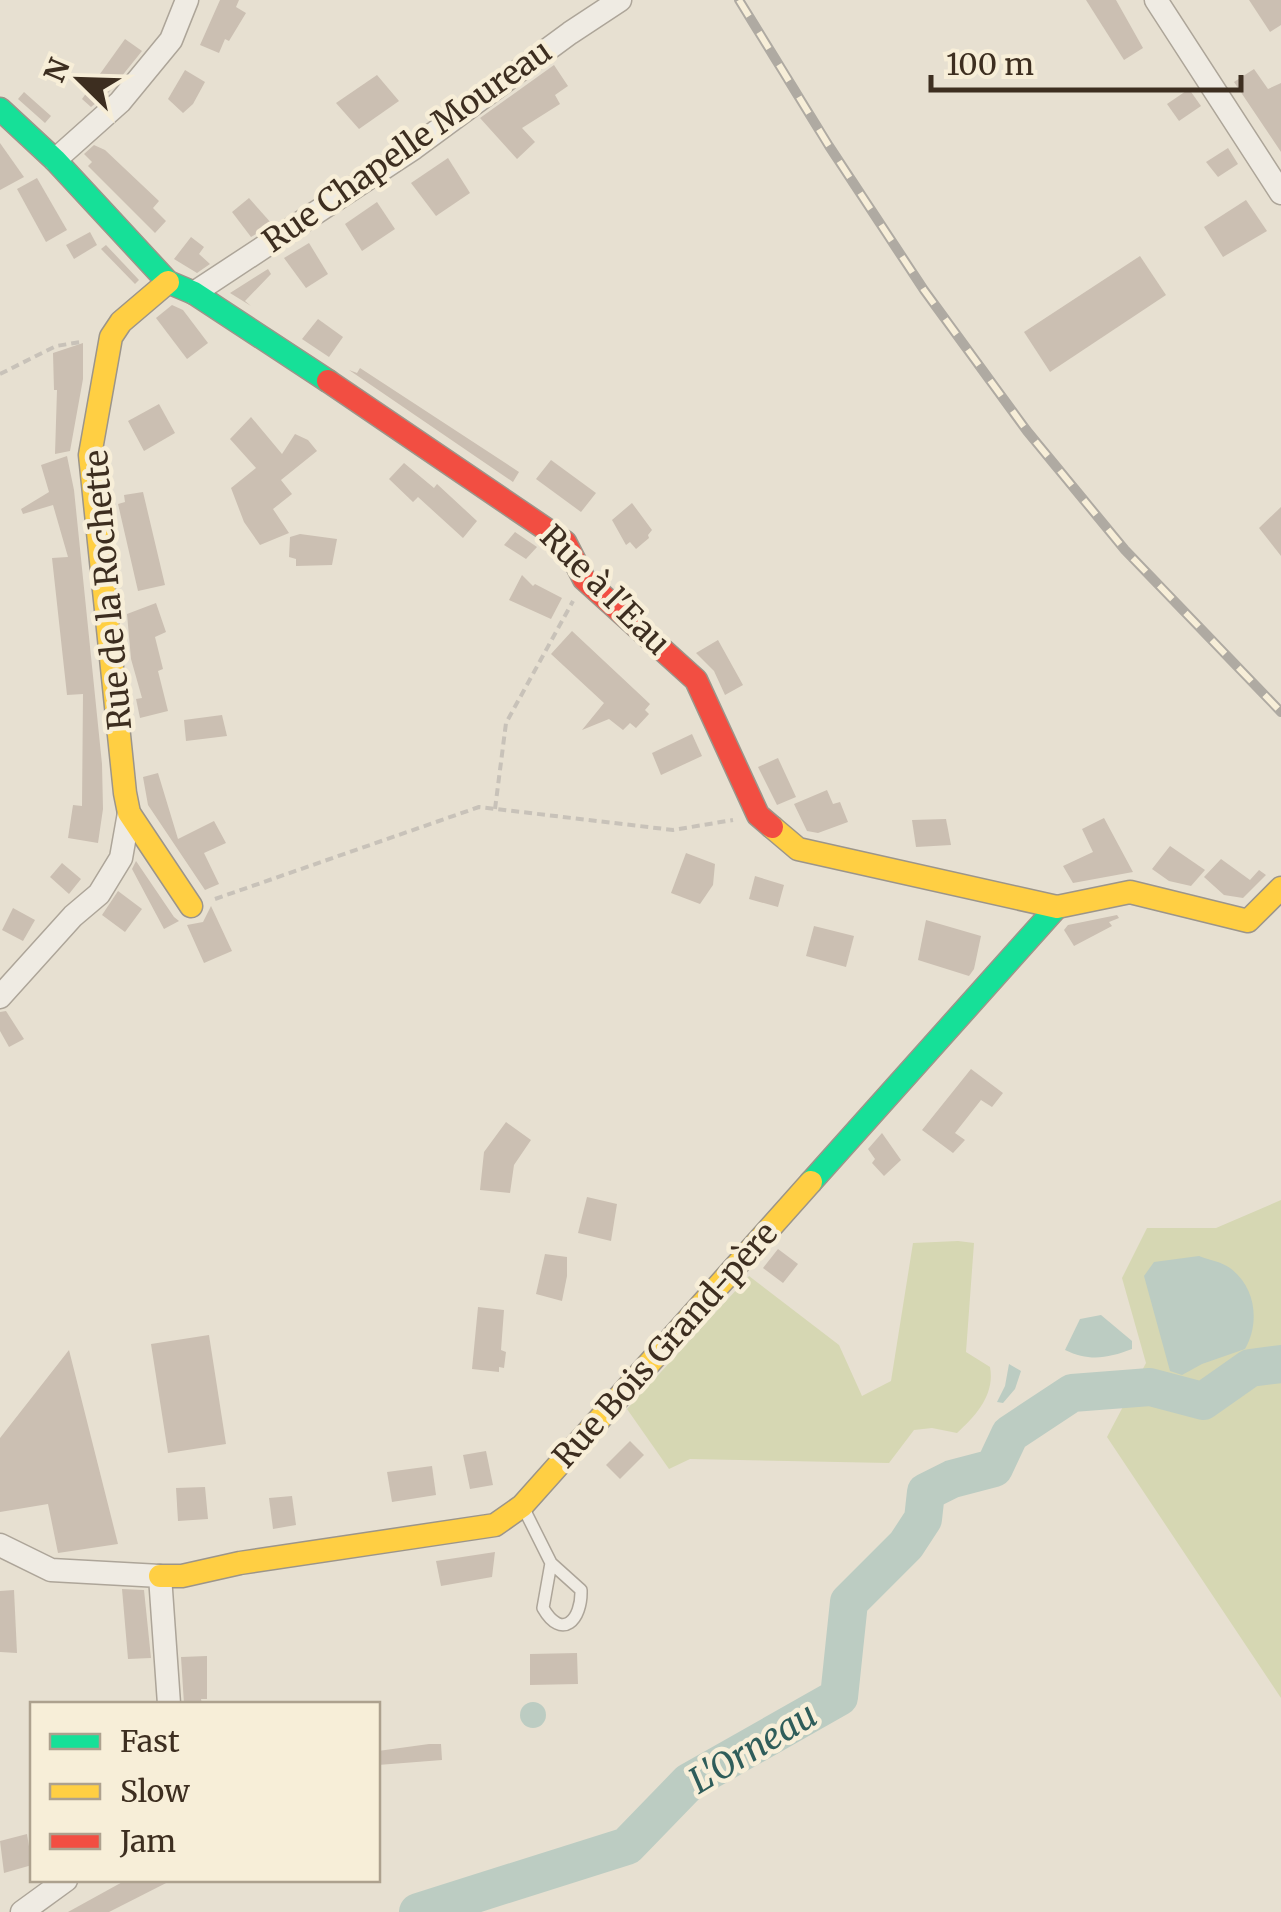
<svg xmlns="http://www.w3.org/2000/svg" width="1281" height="1912" font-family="Merriweather,serif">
	<rect width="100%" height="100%" fill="#e7e0d1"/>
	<g fill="#d6d7b3">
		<polygon points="1281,1200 1281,1698 1107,1437 1146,1363 1122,1278 1147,1228 1216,1228"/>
		<path d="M 958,1241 L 974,1243 L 966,1352 L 990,1367 C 995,1394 977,1415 957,1433 L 932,1428 L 914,1430 L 889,1463 L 690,1459 L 669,1469 L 627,1409 L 749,1276 L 839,1345 L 862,1396 L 891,1381 L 913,1243 Z"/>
	</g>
	<g fill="#bcccc2">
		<path d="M 1199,1256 C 1209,1260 1222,1262 1230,1268 C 1256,1287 1260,1323 1245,1349 L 1202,1364 L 1182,1375 L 1170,1371 L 1144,1276 L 1154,1262 Z"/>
		<path d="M 1101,1315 L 1132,1341 L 1132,1349 C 1108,1358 1090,1362 1065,1350 L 1080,1319 Z"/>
		<polygon points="1009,1364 1021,1371 1015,1389 1003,1403 997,1402 1005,1386"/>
		<circle cx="533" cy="1715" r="13"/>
	</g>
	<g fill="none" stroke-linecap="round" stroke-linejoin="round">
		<polyline stroke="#bcccc2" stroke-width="38" points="418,1912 627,1846 689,1782 839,1697 849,1602 906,1545 923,1519 926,1492 952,1479 994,1468 1010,1434 1072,1393 1150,1387 1203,1401 1250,1368 1281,1364"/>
	</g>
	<g fill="#cbbfb2">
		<polygon points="220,0 239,0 236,7 246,13 229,41 225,39 219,53 200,45"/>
		<polygon points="1086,0 1116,0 1143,48 1124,60"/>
		<polygon points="1249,0 1281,0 1281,25 1270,32"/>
		<polygon points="125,39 142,51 109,92 91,107 82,99"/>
		<polygon points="554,65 568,86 555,95 560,104 522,128 535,142 517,159 480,118"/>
		<polygon points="1254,69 1268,89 1281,83 1281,152 1234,82"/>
		<polygon points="185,70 205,82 193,104 183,113 168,99"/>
		<polygon points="377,75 399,101 359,129 336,103"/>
		<polygon points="1189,89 1201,106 1179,121 1167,104"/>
		<polygon points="24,92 51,116 45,123 18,99"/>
		<polygon points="0,143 24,177 0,190"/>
		<polygon points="94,145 105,150 159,201 153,208 166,221 155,233 88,166 92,162 84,154"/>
		<polygon points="1228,148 1238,164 1218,177 1206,162"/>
		<polygon points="448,158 470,193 436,216 411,183"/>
		<polygon points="37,178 67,230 46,242 17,189"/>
		<polygon points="249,198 272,224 251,237 232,212"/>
		<polygon points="1246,200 1267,231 1223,257 1204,227"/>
		<polygon points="377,202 395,229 362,251 345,224"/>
		<polygon points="90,232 97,245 74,259 66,245"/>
		<polygon points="191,237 204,247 199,254 210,264 197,273 174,259"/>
		<polygon points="309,243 328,274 306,288 284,258"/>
		<polygon points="106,245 139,280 135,284 101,249"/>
		<polygon points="1140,256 1166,295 1050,372 1024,332"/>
		<polygon points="268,269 271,274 245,301 251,306 230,293"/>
		<polygon points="172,305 183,310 208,343 187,359 156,318"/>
		<polygon points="318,319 343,337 329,357 302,339"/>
		<polygon points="83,343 83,379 70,451 55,454 57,390 54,390 53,353"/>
		<polygon points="360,368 519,472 513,482 349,370 357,373"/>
		<polygon points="159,404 175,433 144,451 128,421"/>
		<polygon points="251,417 282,454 295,434 308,440 317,451 281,480 292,494 273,509 289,533 260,545 244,522 231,488 256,468 230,439"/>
		<polygon points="67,456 74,490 102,764 103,809 98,843 68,838 73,805 82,806 83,694 67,695 52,558 68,557 53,505 23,514 21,509 49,492 41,465"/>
		<polygon points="551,460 596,493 581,512 536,479"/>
		<polygon points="404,463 434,488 437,484 477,521 463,538 418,497 413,502 389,479"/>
		<polygon points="143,492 165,585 138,591 118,504 125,502 124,495"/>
		<polygon points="632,503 652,530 648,535 649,538 636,549 630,542 626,545 612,520"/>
		<polygon points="1281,507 1281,556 1259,528"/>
		<polygon points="515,532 537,547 526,559 504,545"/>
		<polygon points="300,534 337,539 332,565 296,566 296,559 289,557 290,537"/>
		<polygon points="522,575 533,586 535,584 562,598 551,619 509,600"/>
		<polygon points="156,603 166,632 155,637 163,669 158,671 168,711 140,718 136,699 142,698 131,659 127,614"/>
		<polygon points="572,631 650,704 645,710 649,714 636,728 630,723 623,730 609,719 582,730 604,703 551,654"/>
		<polygon points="718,640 743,685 725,695 714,671 696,653"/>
		<polygon points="222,715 227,736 186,741 184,720"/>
		<polygon points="692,734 702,756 661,775 652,753"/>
		<polygon points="778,758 796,797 777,805 758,767"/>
		<polygon points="158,773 178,839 214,821 226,843 204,853 219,884 205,890 148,805 143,777"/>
		<polygon points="827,790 833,804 840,802 848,822 818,833 807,831 794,804"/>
		<polygon points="1104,818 1133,872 1073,883 1063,866 1093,852 1082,829"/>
		<polygon points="946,819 951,845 916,847 912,820"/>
		<polygon points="1170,846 1205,870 1191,886 1169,881 1152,869"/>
		<polygon points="686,853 715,864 713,885 700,904 671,893"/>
		<polygon points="1221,859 1250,880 1259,870 1266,875 1243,898 1224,895 1204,877"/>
		<polygon points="136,861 174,917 179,921 164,929 132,869"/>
		<polygon points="62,863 81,879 69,894 50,877"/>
		<polygon points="755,876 784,885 778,907 749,899"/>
		<polygon points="118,891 142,909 125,932 102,915"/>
		<polygon points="211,906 232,951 204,963 187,925 203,922"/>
		<polygon points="13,908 35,920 23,941 2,930"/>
		<polygon points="1117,915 1119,918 1109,922 1112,926 1074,946 1064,930 1068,925"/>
		<polygon points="926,920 981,936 974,969 969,976 918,960"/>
		<polygon points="814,926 854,936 846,967 806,956"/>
		<polygon points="6,1011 24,1039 9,1047 0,1031 0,1012"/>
		<polygon points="971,1069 1003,1093 992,1107 981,1100 955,1133 965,1140 953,1153 922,1130"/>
		<polygon points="506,1122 531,1140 514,1165 510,1193 480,1190 484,1152"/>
		<polygon points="882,1133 901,1160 884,1176 872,1163 875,1159 868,1149"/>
		<polygon points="587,1197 617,1204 611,1241 578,1233"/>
		<polygon points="778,1249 798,1264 783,1283 763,1268"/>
		<polygon points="545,1254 567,1257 567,1276 562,1301 536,1294"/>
		<polygon points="478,1307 504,1310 501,1350 506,1352 504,1368 499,1367 499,1372 472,1369"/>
		<polygon points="209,1335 226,1444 168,1453 151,1344"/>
		<polygon points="69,1350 118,1544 58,1553 48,1504 0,1512 0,1438"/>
		<polygon points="630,1441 644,1455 620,1479 606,1465"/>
		<polygon points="486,1451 493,1485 470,1489 463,1455"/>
		<polygon points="432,1466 436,1495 392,1502 387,1472"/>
		<polygon points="205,1487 208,1519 178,1521 176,1488"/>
		<polygon points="292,1496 296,1525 273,1529 269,1498"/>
		<polygon points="495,1552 492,1577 441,1586 436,1561"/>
		<polygon points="122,1589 144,1590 151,1658 128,1659"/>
		<polygon points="14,1590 17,1653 0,1652 0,1591"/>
		<polygon points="577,1653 578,1684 530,1685 530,1654"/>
		<polygon points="207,1656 207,1699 201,1699 202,1704 184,1704 181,1657"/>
		<polygon points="429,1744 441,1744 442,1760 378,1765 378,1751"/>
		<polygon points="27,1834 32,1865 4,1873 0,1841"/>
		<polygon points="126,1880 172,1880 109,1912 68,1912"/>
	</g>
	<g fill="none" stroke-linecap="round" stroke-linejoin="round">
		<g stroke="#ada599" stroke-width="14">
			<path id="lane" d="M 524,1509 L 551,1563 L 543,1608 C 562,1641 582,1620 581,1590 L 551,1563"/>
		</g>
		<g stroke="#ada599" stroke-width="25">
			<g id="street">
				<polyline points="1156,0 1281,193"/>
				<polyline points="55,160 120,102 171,40 187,0"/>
				<polyline points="194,293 414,148 570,33 620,0"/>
				<polyline points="0,997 73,916 99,894 121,858 129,813"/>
				<polyline points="0,1545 51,1570 160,1576 169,1704"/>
				<polyline points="22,1912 66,1880"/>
			</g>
		</g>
		<g stroke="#9c958a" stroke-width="25">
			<g id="fast">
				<polyline points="0,109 55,160 168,282 194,293 328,381"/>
				<polyline points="811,1182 1057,907"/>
			</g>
		</g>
		<g stroke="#9c958a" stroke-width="25">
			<g id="slow">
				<polyline points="168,282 121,322 111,337 90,455 125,793 129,813 191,906"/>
				<polyline points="772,827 798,849 1057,907 1130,892 1248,921 1281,888"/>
				<polyline points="160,1576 182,1576 240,1563 495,1525 522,1506 811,1182"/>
			</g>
		</g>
		<g stroke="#9c958a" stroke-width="25">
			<polyline id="jam" points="328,381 565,542 584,579 696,680 758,815 772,827"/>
		</g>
		<g stroke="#c8c2b9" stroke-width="4" stroke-dasharray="8 5" stroke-linecap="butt">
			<polyline points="0,374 56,346 81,342"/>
			<polyline points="495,809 506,723 573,601"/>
			<polyline points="215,899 479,807 673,830 733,820"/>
		</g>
		<use href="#lane" stroke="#efebe3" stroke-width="11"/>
		<use href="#street" stroke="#efebe3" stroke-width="22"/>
		<use href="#fast" stroke="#16e098" stroke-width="22"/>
		<use href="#slow" stroke="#ffcf43" stroke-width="22"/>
		<use href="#jam" stroke="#f24e42" stroke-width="22"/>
		<g stroke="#afaaa2" stroke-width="10">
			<polyline id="rail" points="739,0 829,146 924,290 1027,431 1125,550 1281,712"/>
		</g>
		<use href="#rail" stroke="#f7eed8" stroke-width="6" stroke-dasharray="19" stroke-linecap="butt"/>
	</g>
	<g text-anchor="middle" stroke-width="9" stroke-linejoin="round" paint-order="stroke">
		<g font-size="32" fill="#3d2e20" stroke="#f7eed8">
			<text transform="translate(407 146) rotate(-35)" y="11">Rue Chapelle Moureau</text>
			<text transform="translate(108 590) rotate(-95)" y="11">Rue de la Rochette</text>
			<text transform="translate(605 590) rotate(45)" y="11">Rue à l'Eau</text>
			<text transform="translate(665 1345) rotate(-48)" y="11">Rue Bois Grand-père</text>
		</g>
		<g font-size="35" font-style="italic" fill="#2f5d5a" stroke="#f7eed8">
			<text transform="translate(753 1748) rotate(-31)" y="12">L'Orneau</text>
		</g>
	</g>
	<rect x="30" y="1702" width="350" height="180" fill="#f7eed8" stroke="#ada18e" stroke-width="2.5"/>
	<rect x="50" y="1734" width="50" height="15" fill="#16e098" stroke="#ada18e" stroke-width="2.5"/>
	<text x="120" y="1752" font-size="30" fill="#3d2e20">Fast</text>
	<rect x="50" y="1784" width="50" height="15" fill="#ffcf43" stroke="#ada18e" stroke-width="2.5"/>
	<text x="120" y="1802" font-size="30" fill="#3d2e20">Slow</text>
	<rect x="50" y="1834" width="50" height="15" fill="#f24e42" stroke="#ada18e" stroke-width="2.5"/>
	<text x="120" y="1852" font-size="30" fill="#3d2e20">Jam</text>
	<g transform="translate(80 80) rotate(293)" stroke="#f7eed8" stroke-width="8" paint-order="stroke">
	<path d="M0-8L18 38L0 25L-18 38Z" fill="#3d2e20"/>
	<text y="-15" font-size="28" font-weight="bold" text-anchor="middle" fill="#3d2e20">N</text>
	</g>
	<path d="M931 75v15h310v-15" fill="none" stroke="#3d2e20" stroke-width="5"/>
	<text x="946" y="75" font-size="30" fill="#3d2e20" stroke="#f7eed8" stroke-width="8" paint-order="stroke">100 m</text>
</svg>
